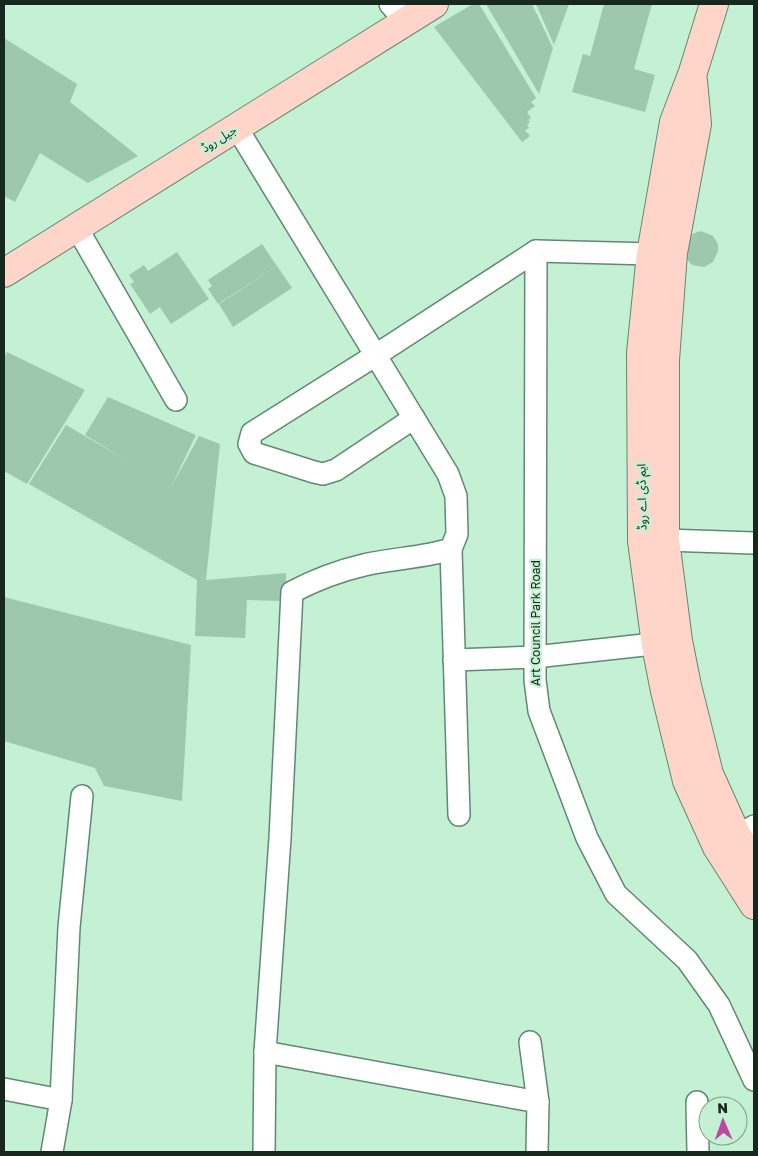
<svg xmlns="http://www.w3.org/2000/svg" width="758" height="1156" font-family="'Golos Text','Noto Sans Arabic',sans-serif">
	<rect width="100%" height="100%" fill="#c4f0d4"/>
	<g fill="#9ec8ae">
		<polygon points="473,4 479,4 536,98 531,102 535,106 527,112 531,118 528,120 530,122 527,125 529,128 525,130 530,136 522,142 434,27"/>
		<polygon points="486,4 532,4 553,48 539,94"/>
		<polygon points="536,4 569,4 554,45"/>
		<polygon points="604,4 652,4 634,69 655,75 645,112 572,92 583,54 590,56"/>
		<polygon points="4,38 77,84 70,102 138,156 88,183 40,153 15,202 4,196"/>
		<polygon points="701,231 713,236 718,244 718,251 713,262 704,267 692,265 684,256 689,235"/>
		<polygon points="262,244 277,266 218,304 208,289 212,286 208,280"/>
		<polygon points="177,252 209,299 171,324 160,307 150,314 130,284 134,282 129,275 144,265 148,271"/>
		<polygon points="277,266 292,288 233,327 219,304"/>
		<polygon points="7,352 85,390 27,484 4,471 4,357"/>
		<polygon points="108,397 196,435 171,487 199,436 220,444 206,580 286,573 285,601 247,600 245,638 195,636 197,580 29,484 66,425 126,460 85,435"/>
		<polygon points="4,597 191,645 182,801 104,786 95,768 4,741"/>
	</g>
	<g fill="none" stroke-linecap="round" stroke-linejoin="round">
		<g stroke="#618971" stroke-width="24">
			<g id="street">
				<polyline points="390,4 406,22"/>
				<path d="M 237,128 L 448,474 L 456,496 L 457,534 L 451,549 C 423,558 393,558 364,565 C 338,571 315,580 292,592 L 280,838 L 265,1052 L 264,1152"/>
				<polyline points="77,228 176,400"/>
				<polyline points="536,251 535,680 539,711 587,838 616,894 687,960 719,1005 754,1080"/>
				<polyline points="414,418 336,470 323,474 314,472 254,453 249,444 252,433 376,355 536,251 651,254"/>
				<polyline points="665,540 754,543"/>
				<polyline points="451,549 459,815"/>
				<polyline points="454,660 535,657 671,642"/>
				<polyline points="737,836 754,826"/>
				<polyline points="530,1042 538,1102 537,1152"/>
				<polyline points="265,1052 538,1102"/>
				<polyline points="4,1089 61,1100"/>
				<polyline points="697,1102 698,1152"/>
				<polyline points="52,1152 61,1100 69,927 82,796"/>
			</g>
		</g>
		<g stroke="#618971" stroke-width="30">
			<g id="secondary">
				<polyline points="714,4 693,72 674,122 651,254 641,353 642,541 656,645 665,691 687,781 717,847 754,905"/>
				<polyline points="693,81 697,124 673,253 665,360 665,540 678,641 687,686 709,774 737,836 754,863"/>
				<polyline points="4,273 434,4"/>
			</g>
		</g>
		<use href="#street" stroke="#fff" stroke-width="21"/>
		<use href="#secondary" stroke="#fed5c8" stroke-width="28"/>
	</g>
	<g text-anchor="middle" stroke-width="4.5" stroke-linejoin="round" paint-order="stroke">
		<g font-size="12" fill="#17281e" stroke="#c4f0d4">
			<text transform="translate(219 139) rotate(-32)" y="4">جیل روڈ</text>
			<text transform="translate(642 497) rotate(-91)" y="4">ایم ڈی اے روڈ</text>
			<text transform="translate(536 623) rotate(-90)" y="4">Art Council Park Road</text>
		</g>
	</g>
	<rect width="758" height="1156" fill="none" stroke="#17281e" stroke-width="10"/>
	<g transform="translate(723 1121) rotate(358)"><circle r="24" fill="#c4f0d4" stroke="#7fa08b"/>
	<path d="M0-4L9 19L0 12L-9 19Z" fill="#bb48a1"/>
	<text y="-8" font-size="14" font-weight="bold" text-anchor="middle" fill="#17281e">N</text>
	</g>
</svg>
